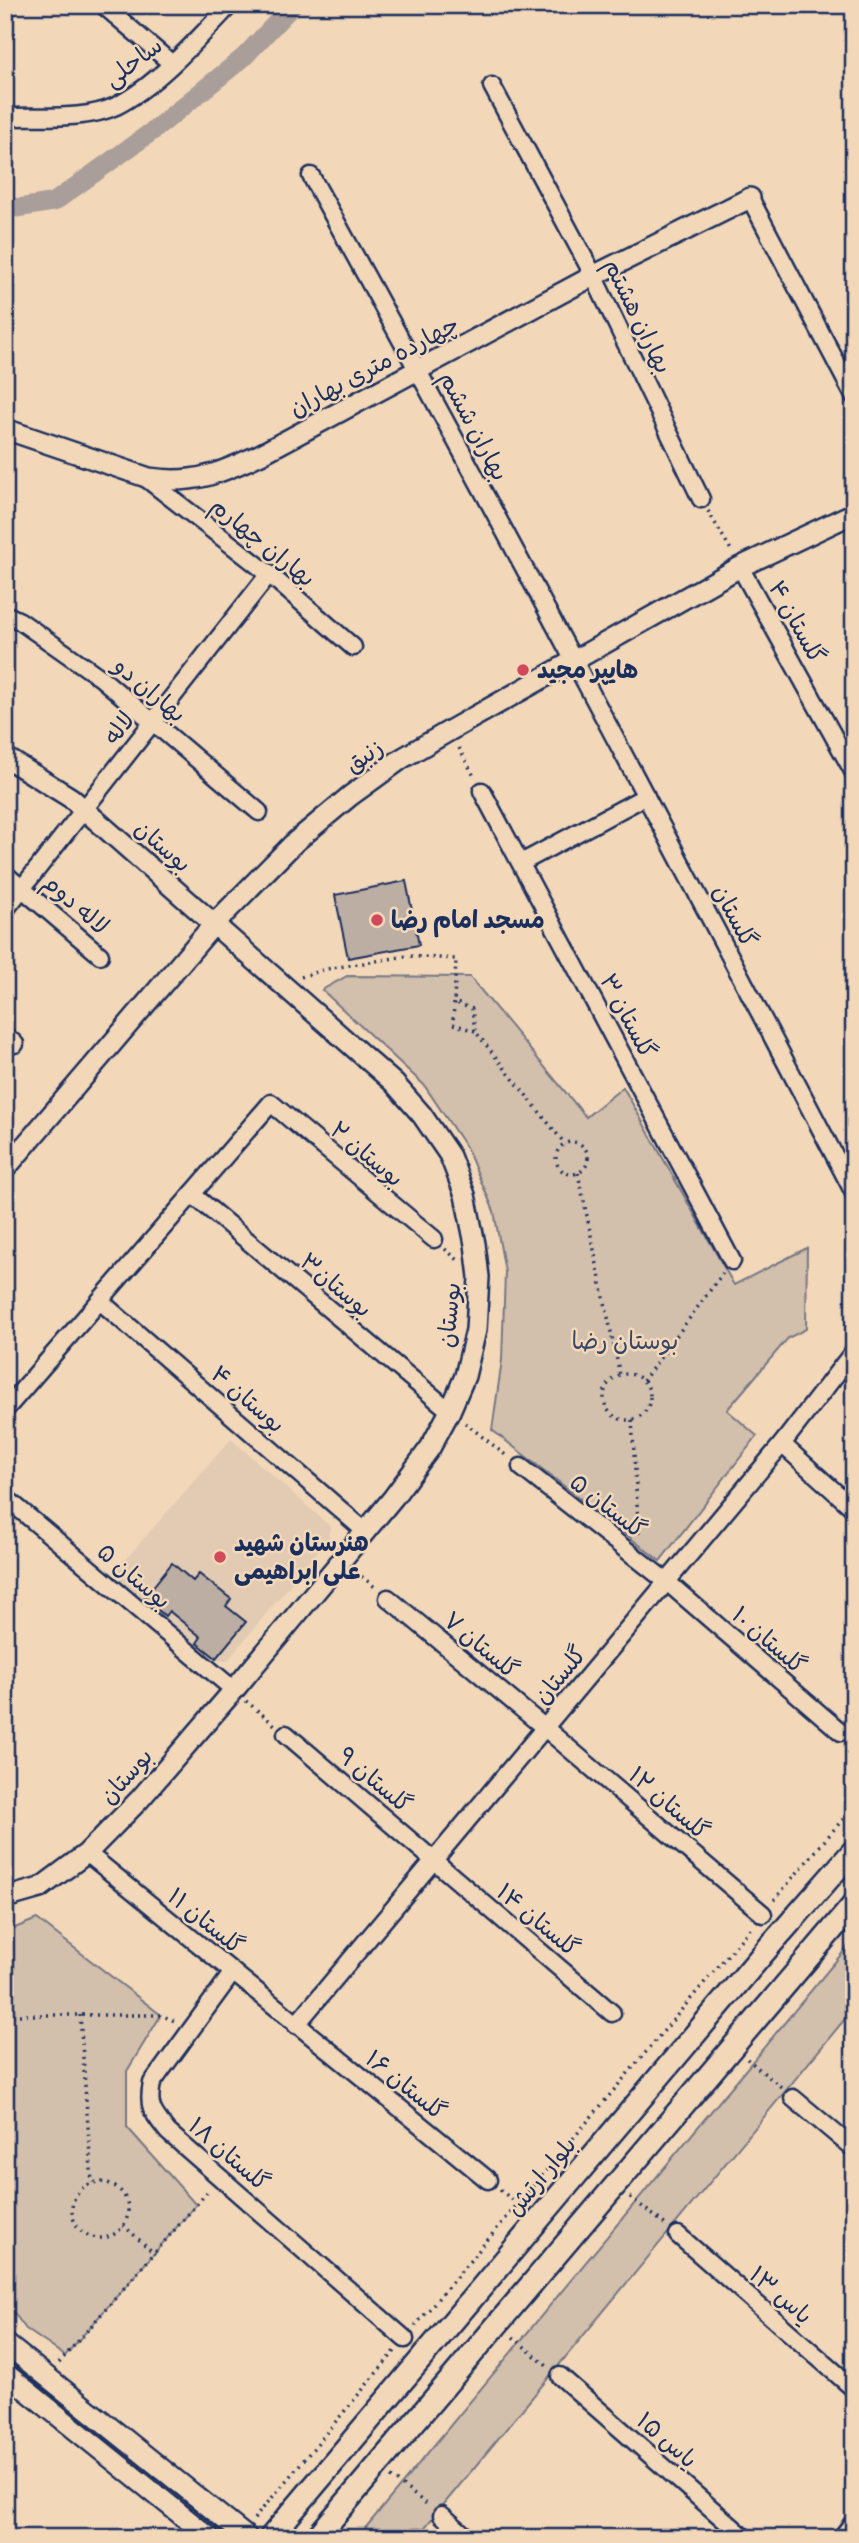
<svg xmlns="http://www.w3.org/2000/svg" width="859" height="2543" font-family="Pangolin,'Playpen Sans Arabic',sans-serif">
	<rect width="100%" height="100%" fill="#f2d8b9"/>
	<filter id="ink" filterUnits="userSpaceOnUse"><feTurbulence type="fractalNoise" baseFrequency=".0143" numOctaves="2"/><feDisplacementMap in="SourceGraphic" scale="14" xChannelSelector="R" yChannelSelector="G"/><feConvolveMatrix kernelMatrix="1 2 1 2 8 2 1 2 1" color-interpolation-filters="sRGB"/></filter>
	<g filter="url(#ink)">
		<polygon fill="#e2cbb2" points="231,1439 331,1527 329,1538 227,1661 206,1660 111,1576"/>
		<g fill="#d2bfac" stroke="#767785" stroke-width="2">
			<polygon points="347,976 470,977 586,1117 623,1087 734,1285 807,1248 806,1329 788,1338 727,1410 757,1436 660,1561 492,1430 502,1360 505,1272 494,1211 467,1149 424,1085 322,990"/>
			<polygon points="37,1919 161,2015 127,2071 127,2127 196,2205 65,2356 26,2329 5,2301 5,1932"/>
			<polygon points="854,1939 854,2008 416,2538 357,2538"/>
		</g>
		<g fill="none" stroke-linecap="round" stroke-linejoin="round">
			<polyline stroke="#a99e9a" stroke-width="19" points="5,205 18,208 54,202 154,130 244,57 293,5"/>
		</g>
		<g fill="#bdaea3" stroke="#1b2f5e" stroke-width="2">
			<polygon points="406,881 419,945 348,958 335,895"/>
			<polygon points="172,1563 193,1581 199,1574 231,1599 226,1606 246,1622 216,1658 197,1643 201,1637 169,1611 165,1616 144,1598"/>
		</g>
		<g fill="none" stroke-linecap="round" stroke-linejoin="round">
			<g stroke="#1b2f5e" stroke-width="21">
				<g id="minor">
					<polyline points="103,5 171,63"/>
					<polyline points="492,86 589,267 701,499"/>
					<path d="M 5,111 L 13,117 C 46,116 86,120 116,106 C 156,86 199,38 230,5"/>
					<path d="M 311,176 C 497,512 676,852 854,1193"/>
					<polyline points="750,198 854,396"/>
					<polyline points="143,476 269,574 353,647"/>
					<polyline points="740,567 854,773"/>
					<polyline points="5,614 20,621 101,678 259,812"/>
					<polyline points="482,791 732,1261"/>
					<polyline points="521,863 646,796"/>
					<polyline points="5,874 100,955"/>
					<polyline points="5,910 269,574"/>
					<polyline points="5,1035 15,1044"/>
					<polyline points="192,1194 450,1411"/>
					<polyline points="100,1301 365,1531"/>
					<polyline points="5,1410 271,1103 434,1239"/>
					<polyline points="782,1444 854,1509"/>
					<polyline points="521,1467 667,1582 841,1732"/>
					<polyline points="5,1497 234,1690"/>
					<polyline points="388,1598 545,1728 763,1914"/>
					<polyline points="286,1734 612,2013"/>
					<polyline points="87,1853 488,2180"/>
					<path d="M 233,1972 L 152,2083 C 147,2108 153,2113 168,2132 L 405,2339"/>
					<polyline points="296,2025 782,1444 854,1351"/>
					<polyline points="793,2098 854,2149"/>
					<polyline points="678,2235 854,2389"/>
					<polyline points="560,2376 745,2538"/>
					<polyline points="442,2515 468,2538"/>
				</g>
			</g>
			<g stroke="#1b2f5e" stroke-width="24">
				<g id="tertiary">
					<path d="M 5,429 L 149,478 C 194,485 221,473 261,454 L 593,276 L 750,198"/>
					<polyline points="5,757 71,798 394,1083 422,1115 450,1156 465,1195 475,1244 479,1277 476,1330 465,1376 450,1411 430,1448 393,1498 234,1690 140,1799 87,1853 40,1888 5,1898"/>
					<polyline points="5,1169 214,924 295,842 350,796 401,759 449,731 740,567 854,513"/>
					<polyline points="5,2343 248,2538"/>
					<polyline points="5,2373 210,2538"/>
					<polyline points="843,2538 854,2524"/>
				</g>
			</g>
			<g stroke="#1b2f5e" stroke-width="26">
				<g id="secondary">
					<polyline points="270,2538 767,1949 854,1850"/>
					<polyline points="316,2538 854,1904"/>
				</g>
			</g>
			<g stroke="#1b2f5e" stroke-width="3.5" stroke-dasharray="2 5" stroke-linecap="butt">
				<polyline points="708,511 731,550"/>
				<polyline points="459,748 475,778"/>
				<polyline points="301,977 326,969 407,956 456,959 454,1002"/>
				<polyline points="475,1031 453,1024 454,1002 472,1009 475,1031 565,1144"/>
				<circle cx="572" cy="1158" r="16"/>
				<polyline points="578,1173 620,1375"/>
				<polyline points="445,1249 458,1260"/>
				<circle cx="627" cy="1397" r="23"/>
				<polyline points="643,1381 723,1273"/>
				<polyline points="632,1420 639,1537"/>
				<polyline points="465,1423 508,1457"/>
				<polyline points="356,1572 375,1587"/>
				<polyline points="246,1701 275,1725"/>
				<polyline points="774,1900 854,1806"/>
				<polyline points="5,2015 161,2015 177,2022"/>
				<polyline points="80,2015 92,2183"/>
				<polyline points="747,2059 781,2087"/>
				<circle cx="100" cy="2210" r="28"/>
				<polyline points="500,2190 518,2204"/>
				<polyline points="630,2197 666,2225"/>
				<polyline points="123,2225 155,2254"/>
				<polyline points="415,2326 753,1925"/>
				<polyline points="513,2337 547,2366"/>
				<polyline points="59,2363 210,2189"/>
				<polyline points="391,2477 429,2506"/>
				<polyline points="254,2519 395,2351"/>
			</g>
			<use href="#minor" stroke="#f2d8b9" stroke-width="16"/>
			<use href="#tertiary" stroke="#f2d8b9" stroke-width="19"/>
			<use href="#secondary" stroke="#f2d8b9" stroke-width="21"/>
		</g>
	</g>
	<g fill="#d1495b" stroke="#f2d8b9" stroke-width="2.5">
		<circle cx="523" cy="670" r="7"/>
		<circle cx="377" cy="920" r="7"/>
		<circle cx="220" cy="1557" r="7"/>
	</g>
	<g text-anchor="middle" stroke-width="5" stroke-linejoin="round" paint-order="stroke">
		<g font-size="24" fill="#1b2f5e" stroke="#f2d8b9">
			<text transform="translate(133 62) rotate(-37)" y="8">ساحلی</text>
			<text transform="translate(638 316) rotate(64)" y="8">بهاران هشتم</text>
			<text transform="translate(374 366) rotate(-28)" y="8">چهارده متری بهاران</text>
			<text transform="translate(474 426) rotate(62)" y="8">بهاران ششم</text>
			<text transform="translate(263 542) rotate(39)" y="8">بهاران چهارم</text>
			<text transform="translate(797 622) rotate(61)" y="8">گلستان ۴</text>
			<text transform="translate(150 690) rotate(40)" y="8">بهاران دو</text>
			<text transform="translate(119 728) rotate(-52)" y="8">لاله</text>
			<text transform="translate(364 756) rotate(-35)" y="8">زنبق</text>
			<text transform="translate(163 846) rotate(41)" y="8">بوستان</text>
			<text transform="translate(76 904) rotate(41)" y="8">لاله دوم</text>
			<text transform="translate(735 916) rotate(62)" y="8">گلستان</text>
			<text transform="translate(628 1016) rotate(62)" y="8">گلستان ۳</text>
			<text transform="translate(367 1154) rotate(40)" y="8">بوستان ۲</text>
			<text transform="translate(336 1285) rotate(40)" y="8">بوستان۳</text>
			<text transform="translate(449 1315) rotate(-84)" y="8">بوستان</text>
			<text transform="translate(248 1399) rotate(41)" y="8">بوستان ۴</text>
			<text transform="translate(608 1506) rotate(38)" y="8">گلستان ۵</text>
			<text transform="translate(134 1576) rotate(40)" y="8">بوستان ۵</text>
			<text transform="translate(769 1640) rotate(41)" y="8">گلستان ۱۰</text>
			<text transform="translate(481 1645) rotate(40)" y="8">گلستان ۷</text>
			<text transform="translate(560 1675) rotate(-50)" y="8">گلستان</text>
			<text transform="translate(126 1776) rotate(-48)" y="8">بوستان</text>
			<text transform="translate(375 1780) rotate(40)" y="8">گلستان ۹</text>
			<text transform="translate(669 1803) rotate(41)" y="8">گلستان ۱۲</text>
			<text transform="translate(538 1920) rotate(40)" y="8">گلستان ۱۴</text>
			<text transform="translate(206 1921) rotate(39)" y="8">گلستان ۱۱</text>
			<text transform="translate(406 2085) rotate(39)" y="8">گلستان ۱۶</text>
			<text transform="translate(229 2154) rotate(41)" y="8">گلستان ۱۸</text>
			<text transform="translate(541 2176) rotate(-50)" y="8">بلوار ارتش</text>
			<text transform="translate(781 2295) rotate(41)" y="8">یاس ۱۳</text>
			<text transform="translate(667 2440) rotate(41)" y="8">یاس ۱۵</text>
		</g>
		<g font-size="24" font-weight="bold" fill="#1b2f5e" stroke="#f2d8b9" text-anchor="start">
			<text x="537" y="678">هایپر مجید</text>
			<text x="391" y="928">مسجد امام رضا</text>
			<text x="234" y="1551">هنرستان شهید<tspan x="234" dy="28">علی ابراهیمی</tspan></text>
		</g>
		<g font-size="24" fill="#36456a" stroke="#f2d8b9">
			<text x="625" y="1349">بوستان رضا</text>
		</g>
	</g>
	<rect width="859" height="2543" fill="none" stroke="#f2d8b9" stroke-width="28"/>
	<rect x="14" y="14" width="831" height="2515" fill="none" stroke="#1b2f5e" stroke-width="2.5" filter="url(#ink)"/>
</svg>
